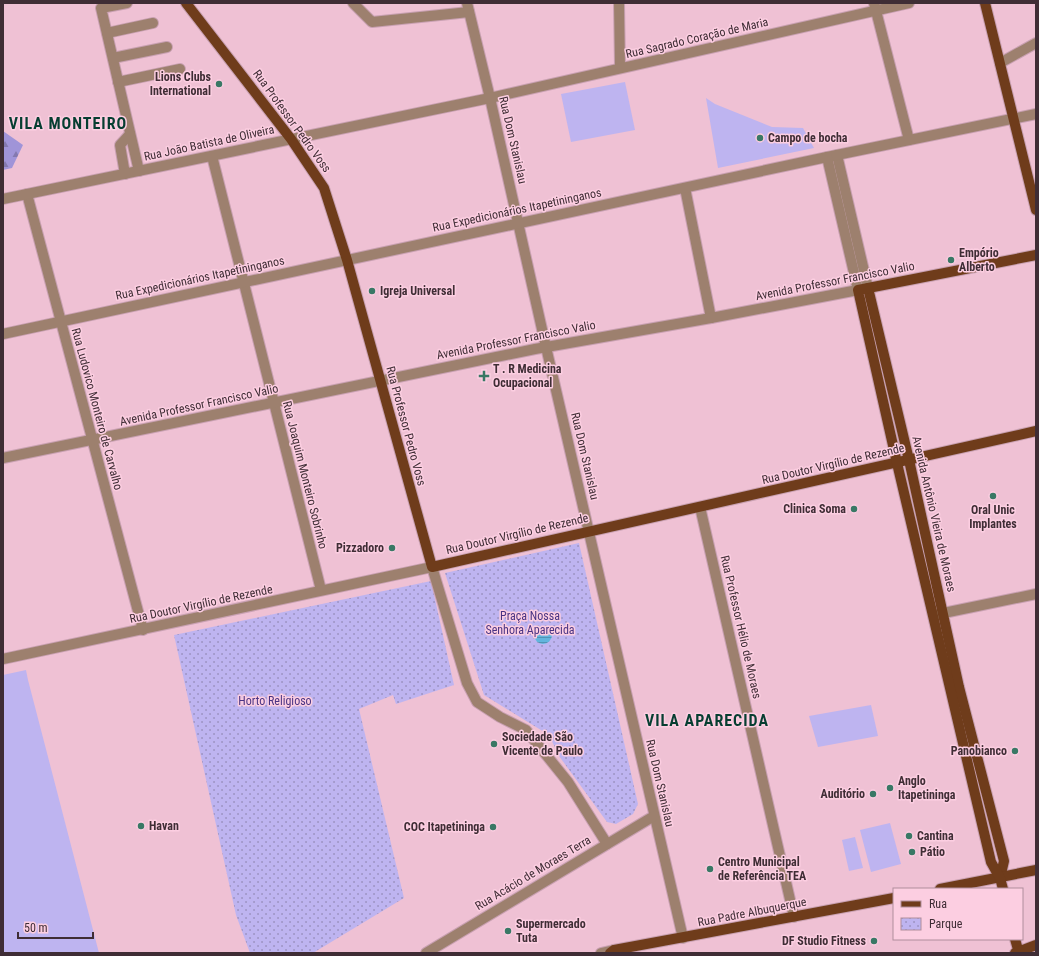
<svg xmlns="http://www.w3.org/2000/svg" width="1039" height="956" font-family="'Roboto Condensed',sans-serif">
	<defs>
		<pattern id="forest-firs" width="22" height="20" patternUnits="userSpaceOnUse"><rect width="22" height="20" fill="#a094d8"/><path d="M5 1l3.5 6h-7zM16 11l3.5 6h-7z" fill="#8479b0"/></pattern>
		<pattern id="park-dots" width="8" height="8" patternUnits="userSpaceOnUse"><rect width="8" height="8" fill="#beb4f0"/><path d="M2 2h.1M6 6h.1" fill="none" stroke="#9c93c3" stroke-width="1.8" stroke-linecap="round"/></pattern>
		<pattern id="water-rules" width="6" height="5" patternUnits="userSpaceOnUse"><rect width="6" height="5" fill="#62b5dd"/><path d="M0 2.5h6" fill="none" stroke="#5294b4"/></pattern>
	</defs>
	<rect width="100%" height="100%" fill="#efc1d4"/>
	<g fill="#beb4f0">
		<polygon points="625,82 635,130 571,142 561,94"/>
		<polygon points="706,98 715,104 772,127 803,128 814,148 718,168"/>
		<polygon points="26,670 28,680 99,953 3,953 3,675"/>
		<polygon points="871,705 878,736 818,747 809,716"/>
		<polygon points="890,823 901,864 871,872 860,830"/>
		<polygon points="855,837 863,868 849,871 842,840"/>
	</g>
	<polygon fill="url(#forest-firs)" points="3,131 23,145 12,168 3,170"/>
	<g fill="url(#park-dots)">
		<polygon points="579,543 638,804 633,814 616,824 607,822 559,756 549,735 484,695 445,573"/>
		<polygon points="431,581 454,685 396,704 393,695 359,709 404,898 313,953 250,953 236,915 174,635"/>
	</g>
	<circle fill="url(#water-rules)" cx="543" cy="635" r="9"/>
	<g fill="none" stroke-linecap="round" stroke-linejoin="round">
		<g stroke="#c8a0b1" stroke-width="12">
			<g id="minor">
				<polyline points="127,3 101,8 139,171"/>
				<polyline points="353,3 372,22 469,12"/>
				<polyline points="467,3 490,98 546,347 683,938"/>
				<polyline points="619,3 620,68"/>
				<polyline points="874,3 909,140"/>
				<polyline points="107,33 153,23"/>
				<polyline points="113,58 167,47"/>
				<polyline points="1000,63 1036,43"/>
				<polyline points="118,82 180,69"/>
				<polyline points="837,155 868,288"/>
				<polyline points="212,156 321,590"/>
				<polyline points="125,174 120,145 130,134"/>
				<polyline points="685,188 711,318"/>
				<polyline points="27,194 143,630"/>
				<polyline points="3,199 490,98 909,3"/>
				<polyline points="3,334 827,157 1036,114"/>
				<polyline points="3,458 535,349 711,318 858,290 827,157"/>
				<polyline points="700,507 794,917"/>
				<polyline points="934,615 1036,594"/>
				<polyline points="3,659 432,567 467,683 477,702 500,717 526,730 568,782 607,844"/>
				<polyline points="426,953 654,816"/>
				<polyline points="601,953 614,950"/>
			</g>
		</g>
		<g stroke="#c8a0b1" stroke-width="12">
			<g id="major">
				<polyline points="186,3 291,139 324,188 347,260 432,567 1036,431"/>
				<polyline points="985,3 1036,210"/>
				<polyline points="868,288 909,460 959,687 1004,861 1000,878"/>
				<polyline points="940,889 1036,870"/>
				<polyline points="1003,889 1000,878 991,862 897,463 858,290 1036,255"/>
				<polyline points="1015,939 1019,953"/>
				<polyline points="610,953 614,950 894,898"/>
				<polyline points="1015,953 1036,945"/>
			</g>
		</g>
		<use href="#minor" stroke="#9d806e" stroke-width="10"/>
		<use href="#major" stroke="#6f3c1b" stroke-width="10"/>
	</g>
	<g fill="#397865" stroke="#fccee1" stroke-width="1.5">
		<circle cx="219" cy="84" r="4"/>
		<circle cx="760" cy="138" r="4"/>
		<circle cx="951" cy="260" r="4"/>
		<circle cx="372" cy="291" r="4"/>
		<path d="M482 370h4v4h4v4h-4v4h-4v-4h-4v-4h4z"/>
		<circle cx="993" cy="496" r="4"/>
		<circle cx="854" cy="509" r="4"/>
		<circle cx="392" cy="548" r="4"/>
		<circle cx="494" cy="744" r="4"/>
		<circle cx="1015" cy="751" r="4"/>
		<circle cx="890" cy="788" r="4"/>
		<circle cx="873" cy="794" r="4"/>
		<circle cx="141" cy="826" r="4"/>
		<circle cx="493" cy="827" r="4"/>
		<circle cx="909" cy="836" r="4"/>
		<circle cx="912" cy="852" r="4"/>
		<circle cx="710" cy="869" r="4"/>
		<circle cx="508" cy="931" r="4"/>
		<circle cx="874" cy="941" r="4"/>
	</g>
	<g text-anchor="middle" stroke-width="3" stroke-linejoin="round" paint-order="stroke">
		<g font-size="12" fill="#3f2d35" stroke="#fccee1">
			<text transform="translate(697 38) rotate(-13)" y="4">Rua Sagrado Coração de Maria</text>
			<text transform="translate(292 121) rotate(54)" y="4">Rua Professor Pedro Voss</text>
			<text transform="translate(513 140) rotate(77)" y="4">Rua Dom Stanislau</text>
			<text transform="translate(209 143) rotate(-12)" y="4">Rua João Batista de Oliveira</text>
			<text transform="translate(517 210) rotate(-12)" y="4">Rua Expedicionários Itapetininganos</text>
			<text transform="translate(200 278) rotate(-12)" y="4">Rua Expedicionários Itapetininganos</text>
			<text transform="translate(835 281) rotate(-11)" y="4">Avenida Professor Francisco Valio</text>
			<text transform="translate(516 340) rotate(-11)" y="4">Avenida Professor Francisco Valio</text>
			<text transform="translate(199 405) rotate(-12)" y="4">Avenida Professor Francisco Valio</text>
			<text transform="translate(97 409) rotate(75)" y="4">Rua Ludovico Monteiro de Carvalho</text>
			<text transform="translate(406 426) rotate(75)" y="4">Rua Professor Pedro Voss</text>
			<text transform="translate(585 456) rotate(77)" y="4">Rua Dom Stanislau</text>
			<text transform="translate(833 464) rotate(-13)" y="4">Rua Doutor Virgílio de Rezende</text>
			<text transform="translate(305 475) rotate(76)" y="4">Rua Joaquim Monteiro Sobrinho</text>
			<text transform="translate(934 514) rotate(77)" y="4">Avenida Antônio Vieira de Moraes</text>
			<text transform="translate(517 534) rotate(-13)" y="4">Rua Doutor Virgílio de Rezende</text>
			<text transform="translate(201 604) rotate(-12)" y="4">Rua Doutor Virgílio de Rezende</text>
			<text transform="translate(741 627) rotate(77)" y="4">Rua Professor Hélio de Moraes</text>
			<text transform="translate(660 783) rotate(77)" y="4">Rua Dom Stanislau</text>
			<text transform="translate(533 873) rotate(-31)" y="4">Rua Acácio de Moraes Terra</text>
			<text transform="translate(752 912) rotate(-11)" y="4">Rua Padre Albuquerque</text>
		</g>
		<g font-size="12" font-weight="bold" fill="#3f2d35" stroke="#fccee1" text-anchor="start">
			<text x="211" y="81" text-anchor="end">Lions Clubs<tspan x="211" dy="14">International</tspan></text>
			<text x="768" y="142">Campo de bocha</text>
			<text x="959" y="257">Empório<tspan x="959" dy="14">Alberto</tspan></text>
			<text x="380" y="295">Igreja Universal</text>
			<text x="493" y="373">T . R Medicina<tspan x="493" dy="14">Ocupacional</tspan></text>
			<text x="846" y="513" text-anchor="end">Clinica Soma</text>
			<text x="993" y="514" text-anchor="middle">Oral Unic<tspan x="993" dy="14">Implantes</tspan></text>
			<text x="384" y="552" text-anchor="end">Pizzadoro</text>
			<text x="502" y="741">Sociedade São<tspan x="502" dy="14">Vicente de Paulo</tspan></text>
			<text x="1007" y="755" text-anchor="end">Panobianco</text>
			<text x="898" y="785">Anglo<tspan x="898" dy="14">Itapetininga</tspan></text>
			<text x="865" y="798" text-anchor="end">Auditório</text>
			<text x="149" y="830">Havan</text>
			<text x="485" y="831" text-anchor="end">COC Itapetininga</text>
			<text x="917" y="840">Cantina</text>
			<text x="920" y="856">Pátio</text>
			<text x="718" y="866">Centro Municipal<tspan x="718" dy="14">de Referência TEA</tspan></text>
			<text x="516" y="928">Supermercado<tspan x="516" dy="14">Tuta</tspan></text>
			<text x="866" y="945" text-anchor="end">DF Studio Fitness</text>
		</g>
		<g font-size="12" fill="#493383" stroke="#fccee1">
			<text x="530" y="620">Praça Nossa<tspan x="530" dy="14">Senhora Aparecida</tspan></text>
			<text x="275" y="705">Horto Religioso</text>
		</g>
		<g font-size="16" font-weight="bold" letter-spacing="1" fill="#063e31" stroke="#fccee1">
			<text x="68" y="129">VILA MONTEIRO</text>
			<text x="707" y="726">VILA APARECIDA</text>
		</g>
	</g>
	<rect width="1039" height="956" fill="none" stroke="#3f2d35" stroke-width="8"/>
	<rect x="893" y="888" width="130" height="52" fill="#fccee1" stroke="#b08e9c"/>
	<rect x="901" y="901" width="20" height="6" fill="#6f3c1b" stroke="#b08e9c"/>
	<text x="929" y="908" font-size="12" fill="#3f2d35">Rua</text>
	<rect x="901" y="918" width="20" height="12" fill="url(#park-dots)" stroke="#b08e9c"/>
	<text x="929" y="928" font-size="12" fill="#3f2d35">Parque</text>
	<path d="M18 932v6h75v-6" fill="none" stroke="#3f2d35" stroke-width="2"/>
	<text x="24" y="932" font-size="12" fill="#3f2d35" stroke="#fccee1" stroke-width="3" paint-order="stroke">50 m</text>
</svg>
